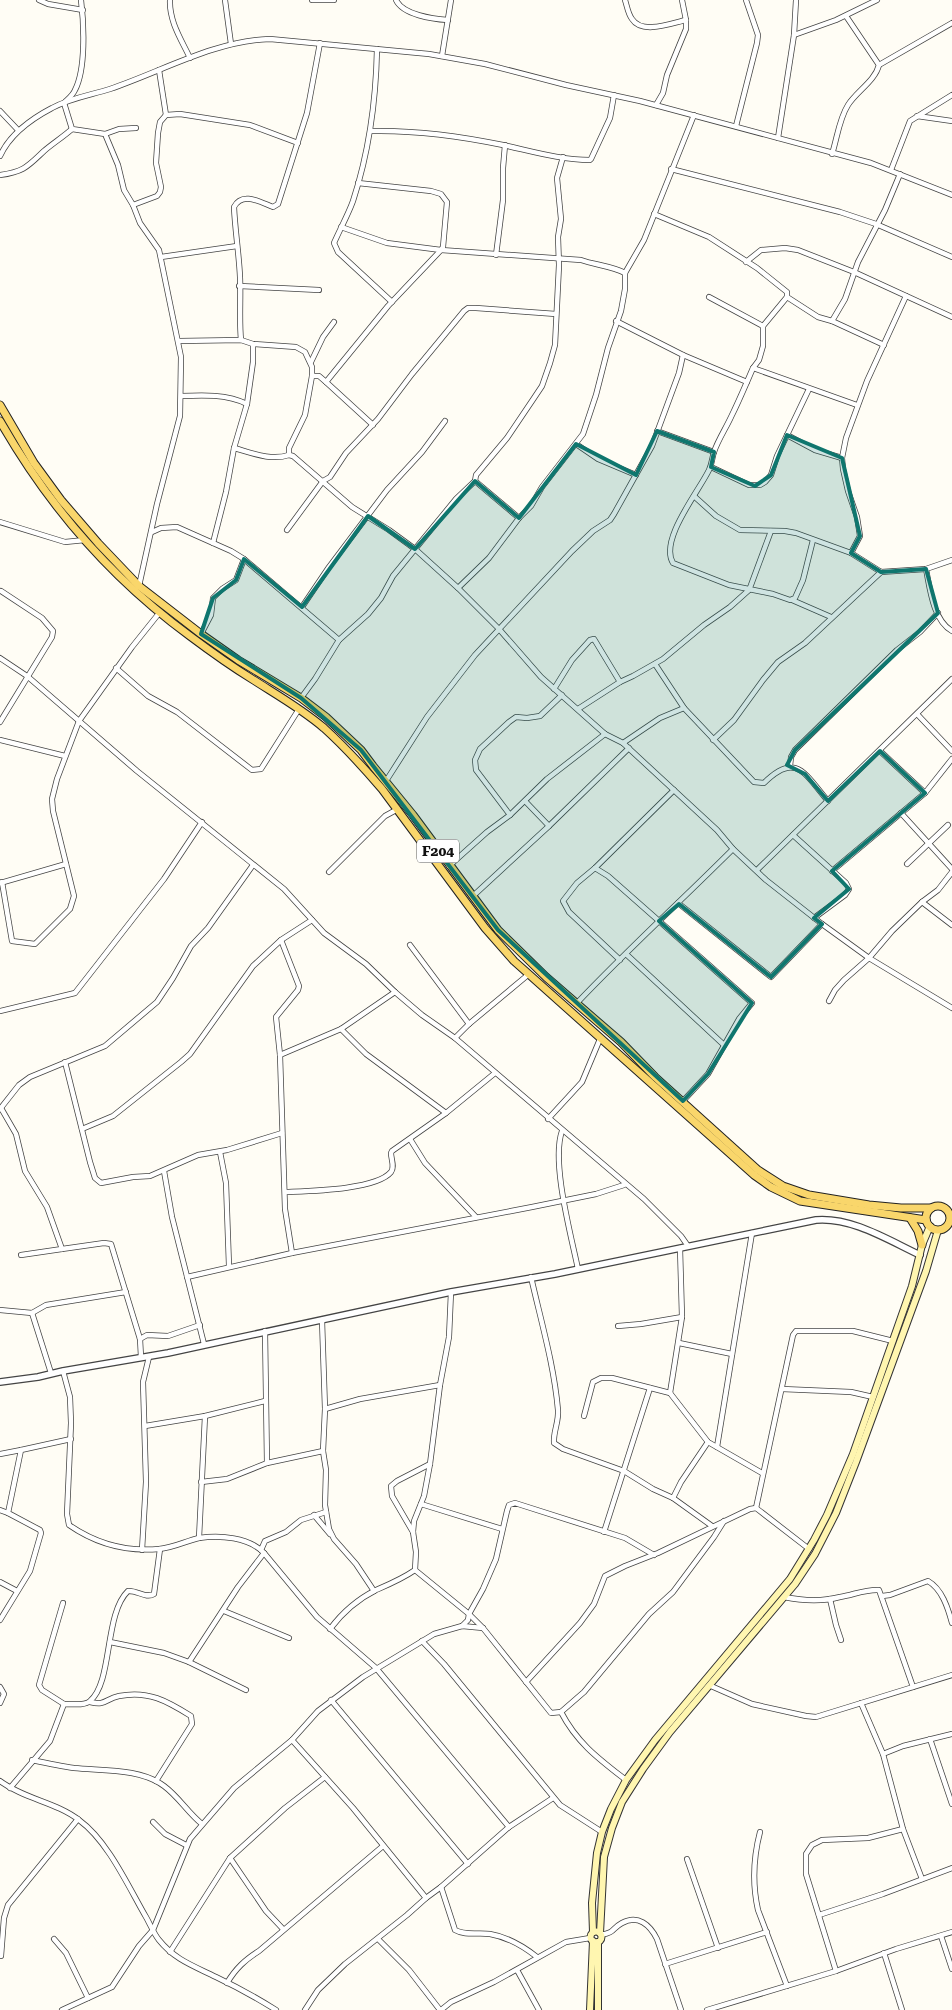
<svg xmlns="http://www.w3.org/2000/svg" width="952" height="2010" font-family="'Roboto Serif',serif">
	<rect width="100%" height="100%" fill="#fffdf5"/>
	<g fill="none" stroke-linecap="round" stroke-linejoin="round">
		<g stroke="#444" stroke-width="6">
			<g id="minor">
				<polyline points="39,0 48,4 83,10"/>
				<path d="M 170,0 C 169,21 181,39 190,58"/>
				<polyline points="225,0 231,44"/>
				<polyline points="312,0 334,0"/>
				<path d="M 396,0 C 403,15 433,19 448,20"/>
				<path d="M 625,0 C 627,6 628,14 632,19 C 642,35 672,23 686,20"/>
				<polyline points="794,35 836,20 877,0"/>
				<path d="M 377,49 C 376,100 369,152 353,201 C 348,215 340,229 334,243 L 338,252 L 392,302"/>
				<polyline points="442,56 451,0"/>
				<polyline points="879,65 952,23"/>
				<polyline points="159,70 166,115"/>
				<path d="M 65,102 C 68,99 73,95 75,90 C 86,69 84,24 81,0"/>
				<polyline points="64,103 72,129 105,134 118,165 124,190 133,205 140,223 159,250 181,357 180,416 157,504 139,586"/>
				<polyline points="656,105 663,93 667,75 686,29 686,20 682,0"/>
				<polyline points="0,111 18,130"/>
				<polyline points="917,116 952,121"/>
				<polyline points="736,126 757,43 758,35 746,0"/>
				<path d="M 371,131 C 415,130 460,136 503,145 C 531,151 561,160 590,160 L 591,159 L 610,118 L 614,95"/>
				<polyline points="105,134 119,129 136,128"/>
				<polyline points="778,138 794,35 796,0"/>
				<path d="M 832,154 C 837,139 839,119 848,105 C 857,91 875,81 879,65 L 846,16"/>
				<path d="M 0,156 C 10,134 31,119 52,108 C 70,98 91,95 110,89 C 163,71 214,41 270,39 L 429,54 L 485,64 L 566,85 L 640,101 L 871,163 L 952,195"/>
				<polyline points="671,169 840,212 876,224 952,257"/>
				<polyline points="891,170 910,121 952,95"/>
				<path d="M 0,175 C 24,172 28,166 44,151 C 52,144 63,137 72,129"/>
				<polyline points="133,205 157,196 160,192 161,187 156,163 158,133 160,122 166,115 180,114 250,125 298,143"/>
				<polyline points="654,214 709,237 757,268 787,292 787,297 818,317 832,321 884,345"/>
				<path d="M 341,227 L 387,243 L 441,250 L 581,260 C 595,265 612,266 625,273"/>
				<polyline points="496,255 503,200 503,168 505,145"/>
				<polyline points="161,257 237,246"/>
				<polyline points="746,262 761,250 785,248 798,250 854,272 952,317"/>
				<polyline points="239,286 319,290"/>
				<polyline points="709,297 763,326"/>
				<path d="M 787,297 L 763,326 L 763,346 L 759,360 L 753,368 C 746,384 739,401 731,417 C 726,428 718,440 714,452 C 712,458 712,464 709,470 C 699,491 659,540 673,563 L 729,585 L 773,594 L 790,600 L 795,598 L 803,580 L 813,540"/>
				<polyline points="616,321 683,355 747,382"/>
				<polyline points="832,321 845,299 858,262 885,210 900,174"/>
				<path d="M 241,340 C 239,319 241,298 240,277 C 239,254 235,230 234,207 C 242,191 260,202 273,207 L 278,204 L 307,113 L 320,43"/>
				<polyline points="179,341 241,340 253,344 296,347 305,352 312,367 312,376 305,415 289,448 289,455"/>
				<polyline points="311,362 323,337 334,322"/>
				<polyline points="753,368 857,405"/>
				<polyline points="312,376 319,376 326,382 373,425"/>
				<polyline points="326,382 388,306 441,250 443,247 447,202 441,194 431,191 358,183"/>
				<path d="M 181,396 C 203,395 227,394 247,404"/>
				<polyline points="657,431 714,452"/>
				<polyline points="787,435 815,450 842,458"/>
				<polyline points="576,444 598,459 636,475"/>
				<path d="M 234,448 C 252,453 271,461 289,455 L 293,456 L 352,507 L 389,530 L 415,549 L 458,588 L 499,629 L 541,677 L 605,734 L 623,743 L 717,830 L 733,849 L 766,880 L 822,924 L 869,958 L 952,1008"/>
				<polyline points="711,467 749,485 760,485 765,482 771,475 777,456 809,389"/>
				<polyline points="475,481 519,518"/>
				<polyline points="695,497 716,516 740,530 785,531 796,533 851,553 881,572 926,569 952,560"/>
				<polyline points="0,522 65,542 85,540"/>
				<polyline points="287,530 323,481 330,477 346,453 378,419 412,374 464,311 468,308 476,308 556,314"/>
				<polyline points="152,532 161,528 177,527 231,551 244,559 339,640"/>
				<polyline points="213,543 226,492 234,448 247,404 253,362 253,344"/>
				<polyline points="851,553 860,536 857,517 848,491 843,469 842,458 846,438 867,381 906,296"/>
				<path d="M 926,569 C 930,589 933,620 952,631"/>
				<polyline points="458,588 489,558 519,518 531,506 542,487 583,434 596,395 608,348 621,311 625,289 625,273 644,240 694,115"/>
				<polyline points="792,600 831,617"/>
				<polyline points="302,607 329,567 387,490 422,452 445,421"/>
				<polyline points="201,634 211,615 213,598 222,589 236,580 244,559"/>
				<polyline points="0,658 27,676 137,771 284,889 324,933 366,964 395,992 422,1015 455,1038 644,1199 681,1236 688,1246"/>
				<polyline points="655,664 684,708"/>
				<polyline points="116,668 148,696 177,712 252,770 261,769 299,709"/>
				<polyline points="554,689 572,660 590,640 594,639 620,682"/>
				<polyline points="301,698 315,679 339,640 368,614 381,598 393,576 456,499 475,481 476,475 507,438 534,398 542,386 550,363 555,345 559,265 558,237 561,219 557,178 563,157"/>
				<polyline points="578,709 620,682 633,676 663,659 704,625 730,607 749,590 751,585 771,531"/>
				<polyline points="917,714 952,751"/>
				<polyline points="0,722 52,637 53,631 42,618 1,591"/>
				<polyline points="0,740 65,756"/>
				<polyline points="713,740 734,720 763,680 778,662 805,643 881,572"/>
				<path d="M 623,743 L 660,718 L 684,708 L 754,782 L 764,783 C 796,751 805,774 828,801"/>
				<polyline points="880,751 925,793"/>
				<polyline points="790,766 791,757 795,750 897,650 920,632 938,613"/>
				<polyline points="386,781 427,717 475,655 572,551 593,531 610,520 614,514 652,446 679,373 683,355"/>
				<polyline points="525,801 549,826"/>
				<polyline points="901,813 952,869"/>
				<polyline points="510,815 476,770 475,760 480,749 509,722 516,717 527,718 540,716 562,695"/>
				<polyline points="793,835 846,883 849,889 845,895 814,918"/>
				<polyline points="907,864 948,825"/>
				<polyline points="449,866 487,832 510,815 547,779 605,734"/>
				<polyline points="595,868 608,876 752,1003 739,1019 708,1074 683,1101"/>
				<polyline points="757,870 952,679"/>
				<polyline points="832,871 925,793 952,759"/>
				<polyline points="329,872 385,816 396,810"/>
				<polyline points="2,882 12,941 35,944 70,909 74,896 53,811 52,799 57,779 79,721 132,647 160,612"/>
				<polyline points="0,883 66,864"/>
				<polyline points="473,896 549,826 629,748"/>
				<polyline points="922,902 952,925"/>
				<polyline points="678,903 771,977 822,924"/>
				<polyline points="281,940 299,986 298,990 276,1017 280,1055 285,1209 292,1253"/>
				<polyline points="410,945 469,1024"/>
				<polyline points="626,954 724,1045"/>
				<polyline points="620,960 569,912 563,901 577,883 595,868 674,790"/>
				<polyline points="829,1001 835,990 844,980 869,958 892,931 922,902 938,890 952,872"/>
				<path d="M 576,1004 C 627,950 681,901 733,849"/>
				<polyline points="0,1011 75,993 164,879 202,822"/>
				<polyline points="341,1029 366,1054 446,1113"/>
				<polyline points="455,1038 469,1024 529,974"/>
				<polyline points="280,1055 341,1029 395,992"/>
				<polyline points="65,1062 90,1162 95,1178 101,1183 133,1177 150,1176 198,1155 227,1150 282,1133"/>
				<polyline points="1,1108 16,1134 25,1171 47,1207 62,1249 104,1243 111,1244 140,1339 141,1357"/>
				<polyline points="0,1109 19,1085 30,1077 105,1046 157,1002 173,978 191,946 208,928 253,865"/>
				<polyline points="548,1119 582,1082 600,1039"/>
				<polyline points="82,1129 113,1116 181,1062 190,1054 253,966 281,940 312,920"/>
				<path d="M 562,1131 C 551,1162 571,1235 578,1269"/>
				<polyline points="410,1139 425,1163 476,1217"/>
				<polyline points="220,1152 226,1183 229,1266"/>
				<polyline points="164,1171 172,1217 204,1344"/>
				<path d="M 286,1192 C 309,1191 376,1190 391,1172 C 395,1167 391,1159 391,1153 L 392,1151 L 446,1113 L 495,1073"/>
				<polyline points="21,1255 62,1249"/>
				<polyline points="187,1277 292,1253 532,1207 596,1194 624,1185"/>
				<path d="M 531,1277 C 541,1321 554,1365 558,1410 C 559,1422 553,1432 554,1443 L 563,1449 L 624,1471 L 653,1489 L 673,1498 L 681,1482 L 708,1442"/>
				<polyline points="0,1310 32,1313 46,1305 126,1292"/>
				<polyline points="32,1313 51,1373"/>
				<polyline points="322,1320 325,1409 323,1451 326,1470 325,1505 329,1529 334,1539 356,1564 374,1591"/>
				<polyline points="618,1326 641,1324 682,1317"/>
				<polyline points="265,1331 267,1463"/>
				<polyline points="140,1339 147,1335 168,1336 200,1325"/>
				<polyline points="679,1343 732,1354"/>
				<path d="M 63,1371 L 70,1397 L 71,1423 L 67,1514 L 69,1525 C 95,1543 126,1552 159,1549 C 173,1548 186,1541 199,1538 C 220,1535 249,1537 264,1553 L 317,1617 L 376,1668 L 509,1827"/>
				<polyline points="782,1389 851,1392 873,1397"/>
				<polyline points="670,1393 682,1317 680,1248"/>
				<polyline points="325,1409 360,1399 440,1385"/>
				<polyline points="584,1416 593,1382 601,1378 612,1378 670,1393 708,1442 762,1473"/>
				<polyline points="145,1426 205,1416 265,1401"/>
				<polyline points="717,1447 752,1233"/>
				<polyline points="0,1454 21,1450"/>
				<polyline points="201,1482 227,1479 267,1463 323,1451"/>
				<polyline points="673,1498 712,1526"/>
				<polyline points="421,1504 502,1529"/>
				<polyline points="756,1508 793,1335 796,1331 853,1331 893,1341"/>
				<polyline points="0,1510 8,1513"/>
				<polyline points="314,1515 330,1534"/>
				<polyline points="413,1532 392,1496 391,1486 397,1481 430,1464"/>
				<polyline points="604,1532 650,1388"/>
				<polyline points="199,1538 205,1416"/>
				<polyline points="142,1550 146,1482 143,1382 149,1357"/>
				<polyline points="261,1550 265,1541 286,1532 301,1520 326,1512"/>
				<path d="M 415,1570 L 469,1614 L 483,1628 L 551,1713 L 561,1712 C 577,1743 599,1759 626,1780"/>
				<polyline points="0,1582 17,1591"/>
				<path d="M 882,1596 L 890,1595 L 928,1581 C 942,1589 948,1608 952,1623"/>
				<path d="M 784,1597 C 804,1601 821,1602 840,1597 C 853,1595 866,1589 879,1590 L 913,1687"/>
				<polyline points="830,1599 836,1625 841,1640"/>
				<polyline points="63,1603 39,1685 42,1690 64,1704"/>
				<polyline points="224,1611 289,1638"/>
				<polyline points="0,1620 30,1571 41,1533 40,1530 8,1513 21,1450 71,1439"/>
				<polyline points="462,1626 468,1620 469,1614 483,1589 496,1559 507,1511 509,1505 515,1503 625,1538 654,1555"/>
				<path d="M 330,1629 C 342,1613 358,1599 376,1590 C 390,1584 402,1579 415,1570 L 416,1552 L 413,1532 L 414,1521 L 424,1496 L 430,1464 L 440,1385 L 449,1337 L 451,1292"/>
				<polyline points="422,1641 444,1664 560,1805 602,1832"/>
				<polyline points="110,1642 164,1653 189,1662 238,1587 264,1553"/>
				<polyline points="189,1662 246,1690"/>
				<polyline points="526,1682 580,1623 594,1604 605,1576 625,1566 658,1553 750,1509 756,1508 809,1549"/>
				<polyline points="711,1686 752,1704 806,1716 816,1717 952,1675"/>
				<polyline points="0,1687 4,1694 0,1703"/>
				<polyline points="331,1700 468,1864"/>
				<path d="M 90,1702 C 106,1706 105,1699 119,1696 C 148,1690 167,1701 191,1716 L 192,1724 L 156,1781"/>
				<polyline points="861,1703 883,1754 903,1829 922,1879"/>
				<polyline points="561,1712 584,1692 649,1614 673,1592 714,1537 724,1521"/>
				<polyline points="930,1739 952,1804"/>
				<polyline points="292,1740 353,1808 426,1898"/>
				<polyline points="883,1754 903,1746 952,1734"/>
				<path d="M 32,1760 C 46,1763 60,1766 74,1768 C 102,1771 140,1768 164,1786 C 179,1797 188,1813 202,1824"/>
				<path d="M 0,1781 C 24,1799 56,1802 79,1820 C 108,1841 128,1886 146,1917 C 150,1924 154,1934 159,1940 C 175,1960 194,1966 216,1977 C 237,1987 257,1998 276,2010"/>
				<path d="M 10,1788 L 50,1741 L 64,1704 C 71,1704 85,1706 90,1701 C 113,1682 104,1614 128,1591 C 137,1590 146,1599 154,1594 L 160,1549"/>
				<polyline points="153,1822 165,1834 186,1845"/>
				<path d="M 760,1832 C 753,1859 752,1883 758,1910 L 787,1986"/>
				<polyline points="687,1859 718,1948"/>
				<path d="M 441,1887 L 455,1930 C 465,1936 479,1932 490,1934 C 508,1937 523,1946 537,1957"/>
				<polyline points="819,1915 883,1894 952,1868"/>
				<polyline points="283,1929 266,1911 230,1858 285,1808 325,1777"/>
				<path d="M 601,1935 C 616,1932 611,1929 622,1923 C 638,1914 650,1925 657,1939 L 681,2010"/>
				<polyline points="941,1936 952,1969"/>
				<polyline points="54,1939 66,1953 88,1998"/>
				<polyline points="378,1939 409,1970 440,2010"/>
				<polyline points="170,1952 230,1858"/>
				<polyline points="884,1953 902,2010"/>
				<polyline points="1,1956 4,1918 8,1905 78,1819"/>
				<polyline points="665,1964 767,1932"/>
				<polyline points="517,1970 539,2010"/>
				<polyline points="836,1971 806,1874 806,1854 812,1845 822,1840 868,1838 903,1829"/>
				<path d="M 227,1983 C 236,1968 245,1960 259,1951 L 383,1846"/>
				<polyline points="62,2010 112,1987 139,1946 153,1930 190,1839 234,1788 292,1740 318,1711 363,1677 434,1634 462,1626 483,1628"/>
				<polyline points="305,2010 318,1990 345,1964 407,1915 426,1898 441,1887 509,1827 553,1798"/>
				<polyline points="441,2010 451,2002 494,1982 566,1942 590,1938"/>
				<polyline points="707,2010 836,1971 896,1949 952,1932"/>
			</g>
		</g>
		<g stroke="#444" stroke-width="8">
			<path id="tertiary" d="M 0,1382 L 38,1377 L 63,1371 L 168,1353 L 451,1292 L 555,1274 L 816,1220 C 852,1217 888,1240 920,1255"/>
		</g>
		<g stroke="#333" stroke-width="8">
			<g id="secondary">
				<circle cx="596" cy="1937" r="5.5"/>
				<polyline points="593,1932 592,1903 597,1853 602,1832 611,1809 626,1780 655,1740 790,1579 814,1540 827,1515 853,1454 912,1286 922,1245 930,1226"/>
				<polyline points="600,1933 604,1857 612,1828 622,1802 643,1769 670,1732 795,1584 815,1554 836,1513 856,1462 926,1271 938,1230"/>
				<polyline points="590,2010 593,1941"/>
				<polyline points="598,2010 598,1942"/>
			</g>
		</g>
		<g stroke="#222" stroke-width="9">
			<g id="primary">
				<polyline points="0,405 34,463 61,500 98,543 139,586 201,634 238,660 301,698 326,717 361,750 373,766 413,815 498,930 546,977 621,1042 655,1077 758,1170 783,1186 809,1195 869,1205 901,1208 931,1208"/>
				<path d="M 0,421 C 48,505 112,579 190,636 C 210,651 231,666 252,679 C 277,695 302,709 324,728 C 345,747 364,768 382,789 L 485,928 L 514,961 L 754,1175 L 771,1187 L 800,1201 L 926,1220"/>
				<circle cx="938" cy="1218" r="12"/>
				<polyline points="910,1218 918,1231 922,1245"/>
			</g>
		</g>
		<use href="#minor" stroke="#fff" stroke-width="4.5"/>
		<use href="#tertiary" stroke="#fff" stroke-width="5.5"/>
		<use href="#secondary" stroke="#fff6b0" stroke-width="6"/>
		<use href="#primary" stroke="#f9d66b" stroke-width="7"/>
	</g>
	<path fill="#0f766e" fill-opacity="0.2" stroke="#0f766e" stroke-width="4" stroke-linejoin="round" d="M 657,431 L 714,452 L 711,467 L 755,486 L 771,475 L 787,435 L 842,458 L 860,536 L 851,553 L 881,572 L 926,569 L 938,613 L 795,750 L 787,765 L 805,774 L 828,801 L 880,751 L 925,793 L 832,871 L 849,889 L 814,918 L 822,924 L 771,977 L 679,904 L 659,921 L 752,1003 L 708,1074 L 683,1101 L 498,930 L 361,750 L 301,698 L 201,634 L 213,598 L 236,580 L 244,559 L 302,607 L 368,516 L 415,549 L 475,481 L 519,518 L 576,444 L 636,475 Z"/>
	<g text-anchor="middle" stroke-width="5" stroke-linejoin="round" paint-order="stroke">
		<rect fill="#fff" stroke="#585858" stroke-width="1" x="417" y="839.5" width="42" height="23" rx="4"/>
		<g font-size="14" font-weight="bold" fill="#111">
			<text x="438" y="856">F204</text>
		</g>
	</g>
</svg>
